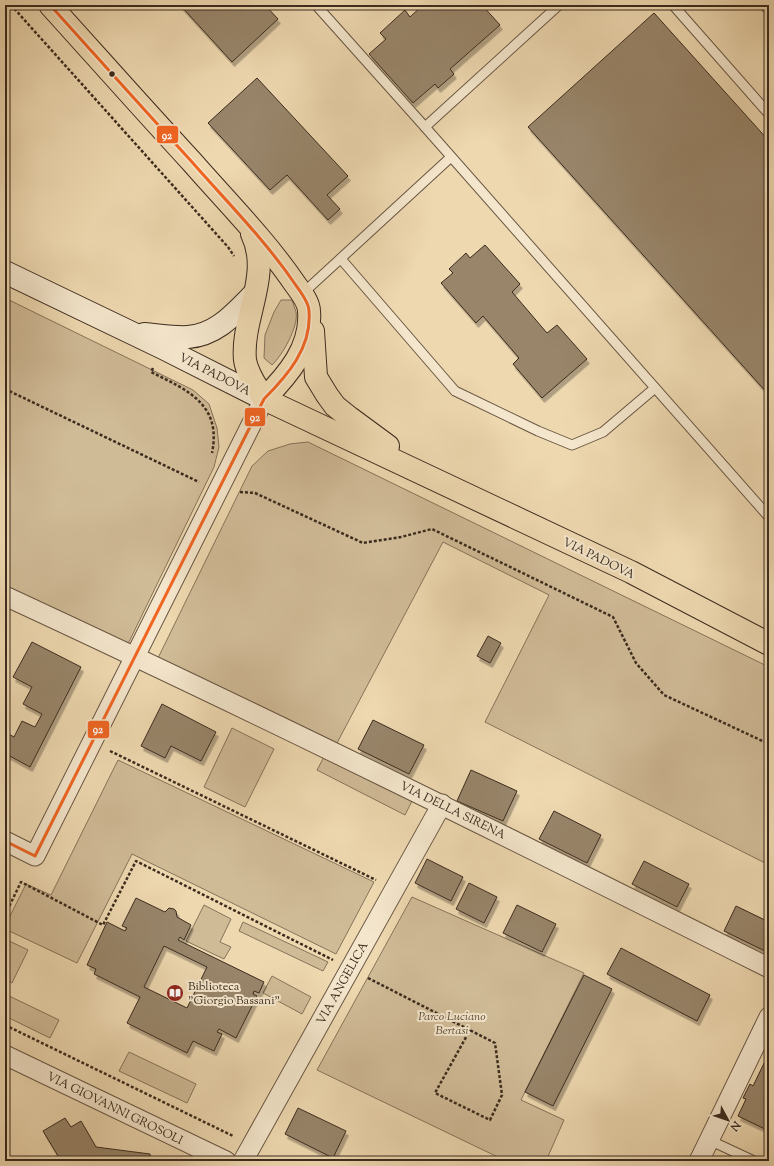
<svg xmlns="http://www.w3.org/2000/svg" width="774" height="1166" font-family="'Sorts Mill Goudy',serif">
	<defs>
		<filter id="shadow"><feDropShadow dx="2.5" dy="4.5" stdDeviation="0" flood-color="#0004"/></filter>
	</defs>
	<rect width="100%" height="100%" fill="#eed8b0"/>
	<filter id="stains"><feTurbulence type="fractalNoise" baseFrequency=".005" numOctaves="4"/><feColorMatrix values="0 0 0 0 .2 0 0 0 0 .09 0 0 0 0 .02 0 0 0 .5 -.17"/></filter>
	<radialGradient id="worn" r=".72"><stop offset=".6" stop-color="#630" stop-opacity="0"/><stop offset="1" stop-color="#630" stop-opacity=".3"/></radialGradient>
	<g fill="#d0bb97" stroke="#86735a">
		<polygon points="5,298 193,390 209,404 217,428 219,447 214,467 127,646 5,587"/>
		<path d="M 281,300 L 292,300 C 293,304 295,308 296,312 C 299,326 282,356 272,365 L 264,358 L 265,335 L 274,312 Z"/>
		<polygon points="308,442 769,667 769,865 485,722 549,595 443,542 337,743 158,658 252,466 268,451 290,444"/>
		<polygon points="232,728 274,749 245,807 204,787"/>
		<polygon points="325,755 413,799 405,815 317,770"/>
		<polygon points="118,760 374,882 336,954 132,854 77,963 5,929 5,926 26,884 51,895"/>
		<polygon points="412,897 584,973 521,1100 564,1120 546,1161 506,1161 317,1070"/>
		<polygon points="204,905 231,919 220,942 231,947 224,959 186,941"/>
		<polygon points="243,922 328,962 323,971 239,931"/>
		<polygon points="5,939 28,950 12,983 5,979"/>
		<polygon points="272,976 311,997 302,1014 263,993"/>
		<polygon points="5,994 59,1020 50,1038 5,1016"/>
		<polygon points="129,1052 196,1084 187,1103 119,1071"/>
	</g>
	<g fill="#98856a" stroke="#3b2b1e" fill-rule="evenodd" filter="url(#shadow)">
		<polygon points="180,5 265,5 278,19 232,62"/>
		<polygon points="423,5 482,5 500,25 450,69 454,74 438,88 435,84 413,103 369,54 386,39 380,33 405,10 410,17"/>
		<polygon points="654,13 769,141 769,395 528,127"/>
		<polygon points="257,78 348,176 327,195 340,209 328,220 287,175 270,190 208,123"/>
		<polygon points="485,245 520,284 512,292 547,333 557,325 587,359 542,398 513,364 519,358 483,316 476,323 441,283 453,273 449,269 466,253 470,258"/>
		<polygon points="488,636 501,643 490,663 477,656"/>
		<polygon points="32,642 81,667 30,767 8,755 5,761 5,732 14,737 22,721 35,727 42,714 23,704 32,687 13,677"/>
		<polygon points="162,704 216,732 201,761 171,746 165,758 141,746"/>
		<polygon points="373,720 424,745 409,774 358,749"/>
		<polygon points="471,770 517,791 503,821 457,801"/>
		<polygon points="554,811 601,835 587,863 539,839"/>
		<polygon points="427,859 463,877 451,901 415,883"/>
		<polygon points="644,861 689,884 677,907 632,884"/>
		<polygon points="469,883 497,897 484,923 456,909"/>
		<path d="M 136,898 L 165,912 L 169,908 L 174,909 L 176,911 L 177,917 L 191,925 L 184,940 L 180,937 L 178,940 L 264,982 L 259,993 L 254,991 L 253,994 L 257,996 L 236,1038 L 219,1029 L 217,1032 L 222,1034 L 214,1051 L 193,1041 L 187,1053 L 127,1023 L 140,997 L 94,974 L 96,969 L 87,965 L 107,922 L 125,931 L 127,928 L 122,926 ZM 164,946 L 207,967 L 187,1008 L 144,987 Z"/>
		<polygon points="517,905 556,924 542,952 503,933"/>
		<polygon points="736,906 769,922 769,947 767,952 724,931"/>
		<polygon points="621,948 710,995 697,1021 607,974"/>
		<polygon points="584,975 612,989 553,1106 525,1092"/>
		<polygon points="769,1044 769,1131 738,1116 746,1099 743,1098 750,1084 753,1086 769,1053 766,1051"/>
		<polygon points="298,1108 346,1131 333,1158 285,1134"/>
		<polygon points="65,1118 71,1127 81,1121 96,1147 150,1154 151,1161 61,1161 43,1131"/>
	</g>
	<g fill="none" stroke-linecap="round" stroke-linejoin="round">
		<g stroke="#685642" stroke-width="11">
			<g id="lane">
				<polyline points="316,5 425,127"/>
				<polyline points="559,5 425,127 769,517"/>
				<polyline points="673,5 769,114"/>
				<polyline points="764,5 769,10"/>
				<polyline points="341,259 455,391 538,431 572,445 603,432 655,388"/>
				<polyline points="302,294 451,157"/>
				<polyline points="709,1140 752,1160 751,1161"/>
			</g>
		</g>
		<g stroke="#685642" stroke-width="21">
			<g id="street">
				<path d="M 5,596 C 262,715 516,841 769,968"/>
				<polyline points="5,841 35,856 264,399"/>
				<polyline points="5,1055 226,1161"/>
				<polyline points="243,1161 442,804"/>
				<polyline points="699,1161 769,1017"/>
			</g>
		</g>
		<g stroke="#3b2b1e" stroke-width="24">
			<g id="secondary">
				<polyline points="5,272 163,348 264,399"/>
				<path d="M 144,334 C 158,335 174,338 188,337 C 217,335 235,313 254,294"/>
			</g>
		</g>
		<g stroke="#3b2b1e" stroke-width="24">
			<g id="primary">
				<path d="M 50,5 C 97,57 144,110 192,162 C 227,202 265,240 295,284 C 300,291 309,302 309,311 C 312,347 288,375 264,399"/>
				<path d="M 252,234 C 272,275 241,318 245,360 C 247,374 257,387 264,399"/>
				<polyline points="313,331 316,377 327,395 335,406 350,418 388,446"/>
				<polyline points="264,399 631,572 769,644"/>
			</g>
		</g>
		<g stroke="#3b2b1e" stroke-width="2.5" stroke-dasharray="3 2" stroke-linecap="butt">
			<polyline points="11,5 228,247 234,256"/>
			<path d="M 153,368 L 151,372 C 187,390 222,404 212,453"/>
			<polyline points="5,389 199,482"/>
			<polyline points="240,492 255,493 363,543 401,537 432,529 613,617 636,663 664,695 769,744"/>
			<polyline points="110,751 376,880"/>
			<polyline points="5,915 21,882 103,925 136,861 333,960"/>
			<polyline points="368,978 495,1043 502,1095 490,1120 435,1093 470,1030"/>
			<polyline points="5,1025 233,1136"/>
		</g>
		<use href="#lane" stroke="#f4e6cc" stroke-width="9"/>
		<use href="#street" stroke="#f4e6cc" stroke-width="19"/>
		<use href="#secondary" stroke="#f4e6cc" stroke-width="22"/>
		<use href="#primary" stroke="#eed8b0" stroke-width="22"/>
		<g stroke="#f4e6cc" stroke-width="6">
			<path id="bus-1" d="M 5,841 L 35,856 L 264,399 C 288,375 312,347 309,311 C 309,302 300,291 295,284 C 265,240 227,202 192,162 C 144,110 97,57 50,5"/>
		</g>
		<use href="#bus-1" stroke="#f26522" stroke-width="3"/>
	</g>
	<defs>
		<g id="library-disc" transform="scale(0.9)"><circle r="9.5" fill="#8f2418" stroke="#f4e6cc"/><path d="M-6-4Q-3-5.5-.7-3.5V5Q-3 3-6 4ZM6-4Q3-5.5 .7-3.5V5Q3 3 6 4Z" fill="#fff"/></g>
	</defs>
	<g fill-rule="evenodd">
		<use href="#library-disc" x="175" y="993"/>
	</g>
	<circle fill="#3b2b1e" stroke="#f4e6cc" stroke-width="1.5" cx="112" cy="74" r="3.5"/>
	<g text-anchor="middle" stroke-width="4" stroke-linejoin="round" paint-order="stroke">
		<g font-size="12" fill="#3b2b1e" stroke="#f4e6cc">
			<text transform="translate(215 374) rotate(27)" y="4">VIA PADOVA</text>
			<text transform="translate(599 558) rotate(26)" y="4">VIA PADOVA</text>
			<text transform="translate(453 810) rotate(26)" y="4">VIA DELLA SIRENA</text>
			<text transform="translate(342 983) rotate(-61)" y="4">VIA ANGELICA</text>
			<text transform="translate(115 1108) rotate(26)" y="4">VIA GIOVANNI GROSOLI</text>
		</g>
		<g font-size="12" fill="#3b2b1e" stroke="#f4e6cc" text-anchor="start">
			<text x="188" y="990">Biblioteca<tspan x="188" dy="14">"Giorgio Bassani"</tspan></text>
		</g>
		<g font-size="12" font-style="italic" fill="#594836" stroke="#f4e6cc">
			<text x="452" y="1020">Parco Luciano<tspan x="452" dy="14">Bertasi</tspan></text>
		</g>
	</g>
	<g stroke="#f4e6cc" stroke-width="1.5">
		<rect x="156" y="125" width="23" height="19" rx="4" fill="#f26522"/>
		<rect x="244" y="407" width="22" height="20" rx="4" fill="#f26522"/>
		<rect x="87" y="720" width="23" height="19" rx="4" fill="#f26522"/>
	</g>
	<g font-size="11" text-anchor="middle" font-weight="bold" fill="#fff">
		<text x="167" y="139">92</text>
		<text x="255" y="421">92</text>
		<text x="98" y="733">92</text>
	</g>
	<rect width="774" height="1166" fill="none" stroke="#eed8b0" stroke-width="20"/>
	<rect x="6" y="6" width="762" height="1154" fill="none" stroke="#3b2b1e" stroke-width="2"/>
	<rect x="10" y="10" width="754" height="1146" fill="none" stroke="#3b2b1e"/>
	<g transform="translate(728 1120) rotate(130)" stroke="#f4e6cc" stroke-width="3" paint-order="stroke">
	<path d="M0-3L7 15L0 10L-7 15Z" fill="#3b2b1e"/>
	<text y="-6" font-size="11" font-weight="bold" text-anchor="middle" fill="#3b2b1e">N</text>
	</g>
	<rect width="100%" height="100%" filter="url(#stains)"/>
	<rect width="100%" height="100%" fill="url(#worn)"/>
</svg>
